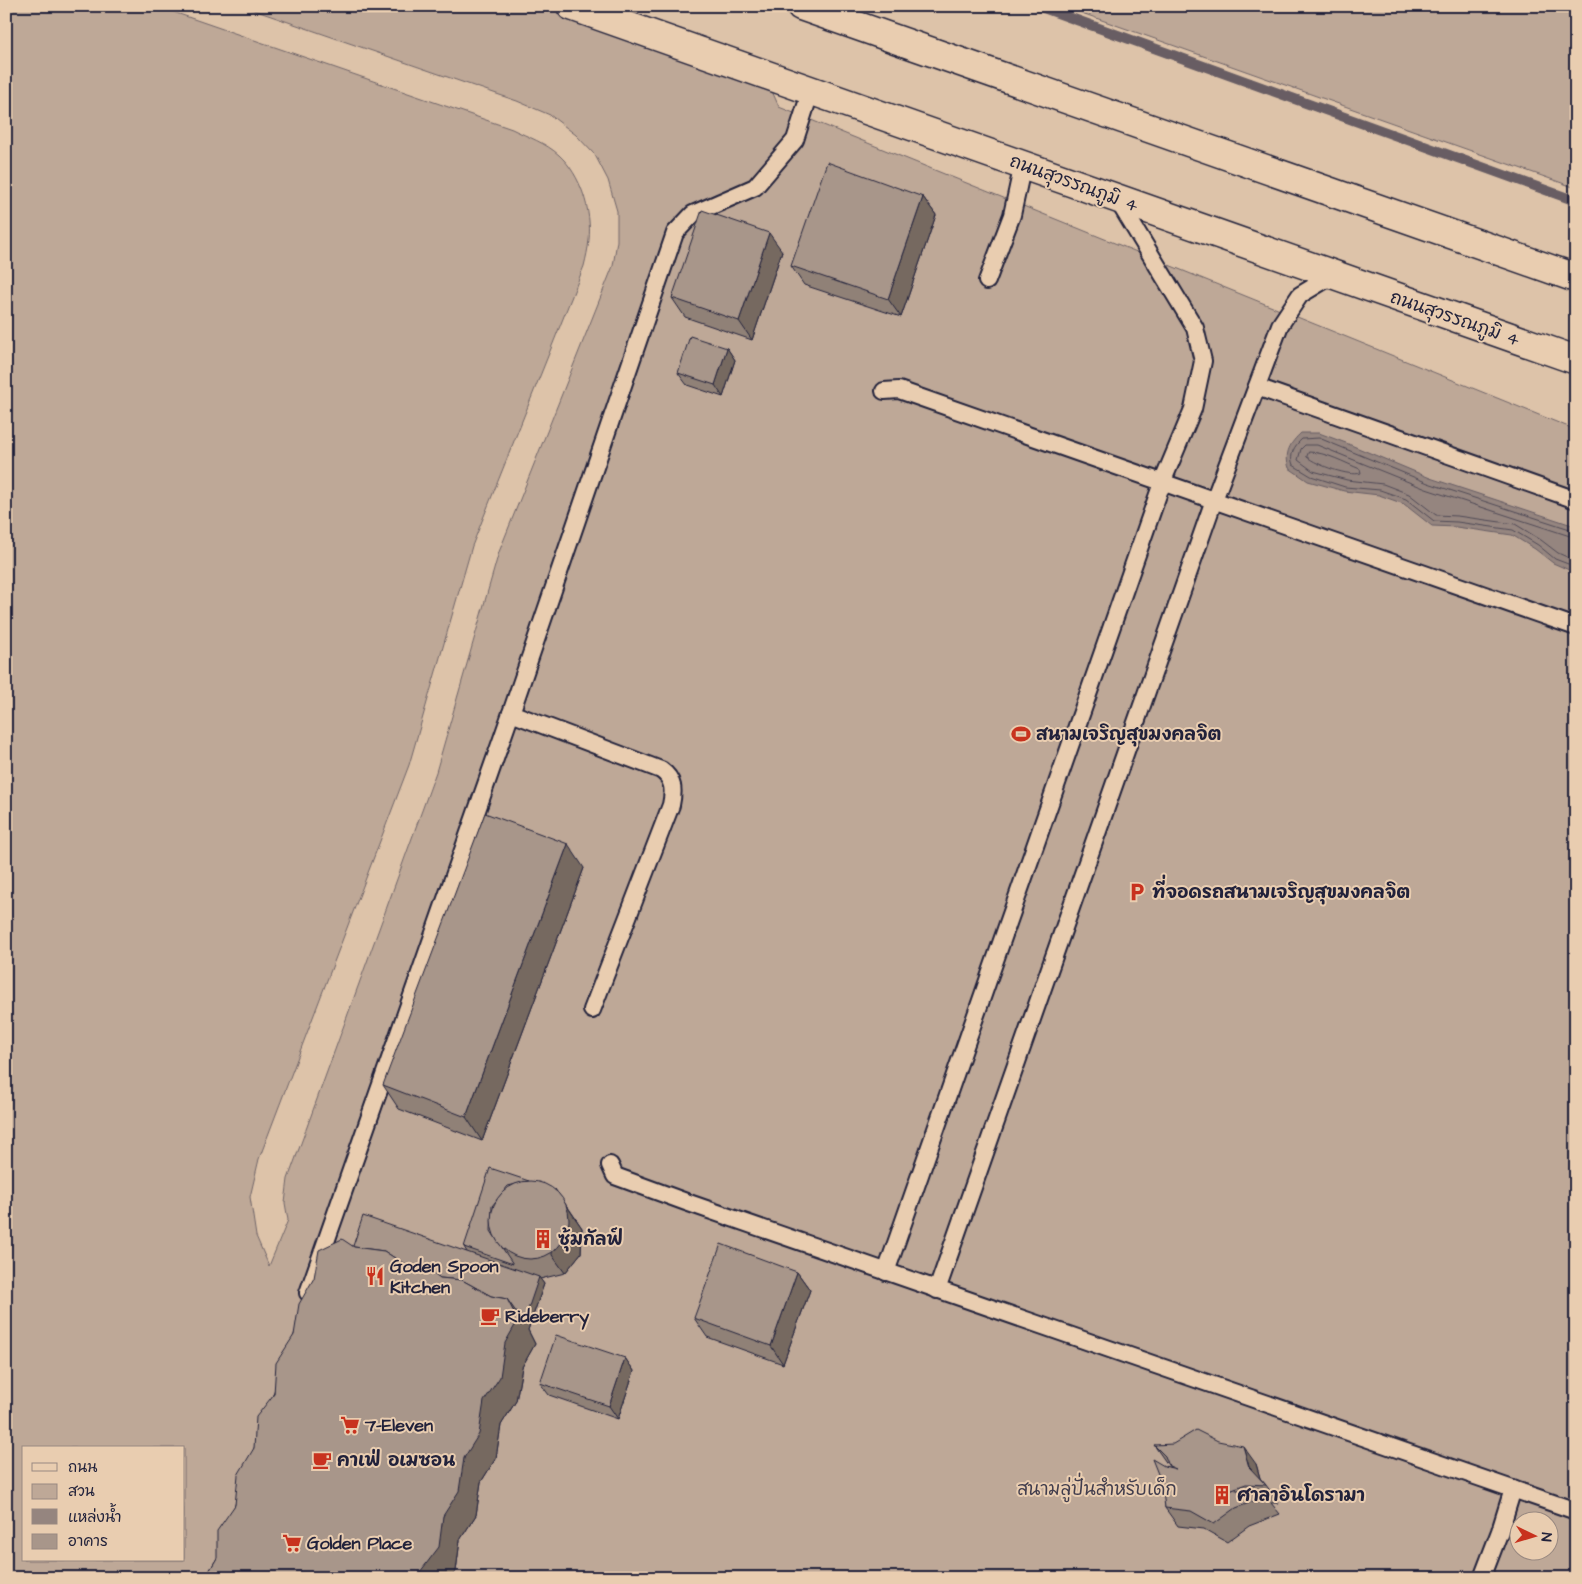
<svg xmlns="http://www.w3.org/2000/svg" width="1582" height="1584" font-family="'Architects Daughter','Playpen Sans Thai',sans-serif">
	<rect width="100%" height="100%" fill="#ddc3a9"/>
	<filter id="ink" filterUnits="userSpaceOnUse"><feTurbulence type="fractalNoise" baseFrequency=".02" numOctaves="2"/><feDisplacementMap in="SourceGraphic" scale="10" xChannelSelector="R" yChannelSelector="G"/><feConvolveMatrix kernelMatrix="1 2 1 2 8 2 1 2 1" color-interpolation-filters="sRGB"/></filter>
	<g filter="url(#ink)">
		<g fill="#bea897" stroke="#706569" fill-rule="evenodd">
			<path d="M 6,6 L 156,6 L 512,129 C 528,137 546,143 559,155 C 581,175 592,211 589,240 C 588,249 586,258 584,266 L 472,546 L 409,765 L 259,1159 L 250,1197 L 256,1236 L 269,1266 L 288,1220 L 285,1203 L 288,1179 L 436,772 L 499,552 L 613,266 L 617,241 L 617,211 L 608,180 L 595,155 L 576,135 L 550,115 L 517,101 L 242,6 L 546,6 L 768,82 L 779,107 L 1576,430 L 1576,1578 L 6,1578 ZM 24,1448 L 184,1448 L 184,1560 L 24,1560 ZM 1520,1522 L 1550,1522 L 1550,1552 L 1520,1552 Z"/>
			<polygon points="1062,6 1576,6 1576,188"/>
		</g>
		<path fill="#95857f" stroke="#675d64" d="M 1301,433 L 1319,433 L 1346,443 L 1430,478 L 1572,525 L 1576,527 L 1576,573 L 1553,563 L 1535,549 L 1512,535 L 1456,527 L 1432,526 L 1404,504 L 1379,495 L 1344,491 L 1308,481 L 1289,468 C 1284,453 1290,443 1301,433 Z"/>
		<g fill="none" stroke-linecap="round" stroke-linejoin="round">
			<g stroke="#504a56" stroke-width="1">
				<path d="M 1309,452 C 1326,452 1345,463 1360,469 L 1361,473 C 1349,477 1317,465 1307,457 Z"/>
				<path d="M 1576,531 L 1428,483 L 1319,438 L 1302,439 C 1294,446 1289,455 1293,465 L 1311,476 L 1345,487 L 1380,490 L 1406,499 L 1434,521 L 1457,522 L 1513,530 L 1538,545 L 1555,559 L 1576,567"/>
				<polyline points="1576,538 1426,489 1317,445 1305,445 1301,449 1298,460 1313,471 1347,480 1383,484 1409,494 1436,515 1457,516 1515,524 1541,540 1558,553 1576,561"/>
			</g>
			<polyline stroke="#675d64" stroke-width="10" points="1038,6 1576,201"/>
			<g stroke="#22223b" stroke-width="20">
				<g id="lane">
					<polyline points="987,281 1012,215 1023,164"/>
					<polyline points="1257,387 1576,500"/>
					<polyline points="884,391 899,390 1576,627"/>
					<path d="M 511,713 L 661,770 C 674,779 674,791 671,805 L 592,1010"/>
					<polyline points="610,1165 615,1176 686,1202 1576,1511"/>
					<polyline points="886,1272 1162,483 1193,409 1203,361 1195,328 1117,199"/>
					<polyline points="937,1290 1214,500 1280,325 1300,295 1333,275"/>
					<polyline points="308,1293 511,713 675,233 693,214 755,187 795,140 811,90"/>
					<polyline points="1482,1578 1500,1531 1513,1489"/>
				</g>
			</g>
			<g stroke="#22223b" stroke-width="31">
				<g id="street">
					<polyline points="571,6 1576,360"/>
					<polyline points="801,6 1576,278"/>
				</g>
			</g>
			<use href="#lane" stroke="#e9cdb0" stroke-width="16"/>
			<use href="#street" stroke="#e9cdb0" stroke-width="28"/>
		</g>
		<g fill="#908177" stroke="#22223b">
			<polygon points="923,197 936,215 901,317 804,285 791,266"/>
			<polygon points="782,251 752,340 685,317 672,298"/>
			<polygon points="727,348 735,360 723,397 687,385 678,373"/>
			<polygon points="584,868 482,1141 399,1109 383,1085"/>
			<polygon points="568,1207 582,1228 581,1253 565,1273 540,1279 544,1284 528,1330 535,1344 522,1367 516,1401 501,1425 496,1458 481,1482 476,1515 460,1540 456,1571 451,1578 205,1578 217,1558 254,1448 314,1278 353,1246 467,1252 464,1247"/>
			<polygon points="797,1272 810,1290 783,1364 707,1337 694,1318"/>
			<polygon points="625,1358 634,1371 618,1419 549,1395 540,1383"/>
			<polygon points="1154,1445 1256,1464 1260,1478 1266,1485 1279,1503 1271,1503 1280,1514 1249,1526 1227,1542 1204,1529 1178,1526 1165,1508 1164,1466 1170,1468"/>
		</g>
		<g fill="#766961" stroke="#22223b">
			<polygon points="923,197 936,215 901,317 888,299"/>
			<polygon points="769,233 782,251 752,340 739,321"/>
			<polygon points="727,348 735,360 723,397 715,385"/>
			<polygon points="568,844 584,868 482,1141 466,1117"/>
			<polygon points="555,1189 582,1228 581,1253 565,1273 552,1255"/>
			<polygon points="797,1272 810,1290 783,1364 771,1346"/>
			<polygon points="539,1277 544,1284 528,1330 535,1344 522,1367 516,1401 501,1425 496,1458 481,1482 476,1515 460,1540 456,1571 451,1578 420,1578 420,1572 443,1516 464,1458 507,1299"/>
			<polygon points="625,1358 634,1371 618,1419 609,1406"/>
			<polygon points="1243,1446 1256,1464 1262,1485 1249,1467"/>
		</g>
		<g fill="#a8968a" stroke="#22223b">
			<polygon points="827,162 923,197 888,299 791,266"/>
			<polygon points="702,210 769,233 739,321 672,298"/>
			<polygon points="690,336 727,348 715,385 678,373"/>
			<polygon points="485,813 568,844 466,1117 383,1085"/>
			<polygon points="490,1168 529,1181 508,1186 492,1206 491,1231 513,1264 464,1247"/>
			<circle cx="530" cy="1220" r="39"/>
			<polygon points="363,1216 539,1277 523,1324 519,1316 507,1299 491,1296 462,1280 440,1278 426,1267 404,1264 384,1251 354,1247 353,1246"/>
			<polygon points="342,1239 354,1247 384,1251 404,1264 426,1267 440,1278 462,1280 491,1296 507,1299 518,1320 505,1343 500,1377 484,1401 479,1434 464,1458 459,1491 443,1516 439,1547 420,1572 420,1578 205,1578 217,1558 217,1531 235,1505 238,1475 254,1448 256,1417 274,1394 276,1363 294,1335 299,1304 314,1278 319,1250"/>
			<polygon points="721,1244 797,1272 771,1346 694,1318"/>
			<polygon points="556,1335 625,1358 609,1406 540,1383"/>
			<polygon points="1196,1430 1218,1441 1243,1446 1249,1467 1266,1485 1246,1484 1232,1489 1267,1496 1236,1508 1214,1524 1191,1511 1165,1508 1162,1484 1152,1459 1164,1466 1176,1469 1169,1466 1165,1456 1154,1445 1173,1444"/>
		</g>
	</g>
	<defs>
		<g id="stadium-bare" transform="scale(1.5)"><path d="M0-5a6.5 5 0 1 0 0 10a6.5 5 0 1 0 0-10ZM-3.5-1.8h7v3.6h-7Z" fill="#c8321e" stroke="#e9cdb0" stroke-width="2.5" paint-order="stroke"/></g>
		<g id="parking-bare" transform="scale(1.5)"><path d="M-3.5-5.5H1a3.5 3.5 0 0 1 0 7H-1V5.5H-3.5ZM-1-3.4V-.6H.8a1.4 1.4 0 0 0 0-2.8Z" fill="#c8321e" stroke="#e9cdb0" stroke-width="2.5" paint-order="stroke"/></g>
		<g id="building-bare" transform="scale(1.5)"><path d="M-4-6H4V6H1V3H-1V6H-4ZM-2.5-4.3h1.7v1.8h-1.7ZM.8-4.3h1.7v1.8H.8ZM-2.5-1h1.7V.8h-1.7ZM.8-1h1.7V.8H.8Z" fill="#c8321e" stroke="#e9cdb0" stroke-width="2.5" paint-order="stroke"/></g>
		<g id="restaurant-bare" transform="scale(1.5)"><path d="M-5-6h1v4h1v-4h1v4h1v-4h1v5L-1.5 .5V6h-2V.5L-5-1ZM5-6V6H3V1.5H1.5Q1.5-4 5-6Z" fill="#c8321e" stroke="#e9cdb0" stroke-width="2.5" paint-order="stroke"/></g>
		<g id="cafe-bare" transform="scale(1.5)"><path d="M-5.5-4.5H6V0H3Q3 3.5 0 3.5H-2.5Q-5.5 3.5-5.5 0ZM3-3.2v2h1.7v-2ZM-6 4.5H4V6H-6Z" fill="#c8321e" stroke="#e9cdb0" stroke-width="2.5" paint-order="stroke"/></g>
		<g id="supermarket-bare" transform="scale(1.5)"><path d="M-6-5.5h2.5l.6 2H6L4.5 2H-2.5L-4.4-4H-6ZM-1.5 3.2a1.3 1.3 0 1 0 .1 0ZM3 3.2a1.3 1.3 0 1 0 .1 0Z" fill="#c8321e" stroke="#e9cdb0" stroke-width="2.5" paint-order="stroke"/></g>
	</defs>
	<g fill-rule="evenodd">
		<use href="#stadium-bare" x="1021" y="734"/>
		<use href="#parking-bare" x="1137" y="892"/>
		<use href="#building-bare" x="543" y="1239"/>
		<use href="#restaurant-bare" x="375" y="1276"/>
		<use href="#cafe-bare" x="490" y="1316"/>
		<use href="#supermarket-bare" x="350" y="1425"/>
		<use href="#cafe-bare" x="322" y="1460"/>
		<use href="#building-bare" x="1222" y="1495"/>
		<use href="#supermarket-bare" x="292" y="1543"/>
	</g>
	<g text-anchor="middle" stroke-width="4" stroke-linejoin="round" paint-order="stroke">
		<g font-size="18" fill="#22223b" stroke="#e9cdb0">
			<text transform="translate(1074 183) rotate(20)" y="6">ถนนสุวรรณภูมิ 4</text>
			<text transform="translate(1455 318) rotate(19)" y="6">ถนนสุวรรณภูมิ 4</text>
		</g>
		<g font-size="18" font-weight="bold" fill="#22223b" stroke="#e9cdb0" text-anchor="start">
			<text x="1036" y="740">สนามเจริญสุขมงคลจิต</text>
			<text x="1152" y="898">ที่จอดรถสนามเจริญสุขมงคลจิต</text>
			<text x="558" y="1245">ซุ้มกัลฟ์</text>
			<text x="390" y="1272">Goden Spoon<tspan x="390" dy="21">Kitchen</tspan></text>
			<text x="505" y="1322">Rideberry</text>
			<text x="365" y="1431">7-Eleven</text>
			<text x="337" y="1466">คาเฟ่ อเมซอน</text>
			<text x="1237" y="1501">ศาลาอินโดรามา</text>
			<text x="307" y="1549">Golden Place</text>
		</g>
		<g font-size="18" fill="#413d4d" stroke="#e9cdb0">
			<text x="1097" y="1495">สนามลู่ปั่นสำหรับเด็ก</text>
		</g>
	</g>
	<rect width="1582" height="1584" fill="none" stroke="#e9cdb0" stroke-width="25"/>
	<rect x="12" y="12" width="1557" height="1559" fill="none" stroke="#22223b" stroke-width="2" filter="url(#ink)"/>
	<rect x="22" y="1446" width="162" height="115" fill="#e9cdb0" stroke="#998981"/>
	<rect x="32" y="1463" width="25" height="8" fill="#e9cdb0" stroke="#998981"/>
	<text x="68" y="1472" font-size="15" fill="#22223b">ถนน</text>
	<rect x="32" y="1484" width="25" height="15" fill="#bea897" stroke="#998981"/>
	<text x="68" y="1496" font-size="15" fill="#22223b">สวน</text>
	<rect x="32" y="1509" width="25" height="15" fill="#95857f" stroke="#998981"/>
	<text x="68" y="1522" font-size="15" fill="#22223b">แหล่งน้ำ</text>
	<rect x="32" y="1534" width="25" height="15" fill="#a8968a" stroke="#998981"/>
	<text x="68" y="1546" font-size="15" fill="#22223b">อาคาร</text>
	<g transform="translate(1534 1536) rotate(95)"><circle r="24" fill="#e9cdb0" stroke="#998981"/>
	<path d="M0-4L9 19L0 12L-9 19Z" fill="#c8321e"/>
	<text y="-8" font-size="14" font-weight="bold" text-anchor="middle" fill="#22223b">N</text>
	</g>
</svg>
